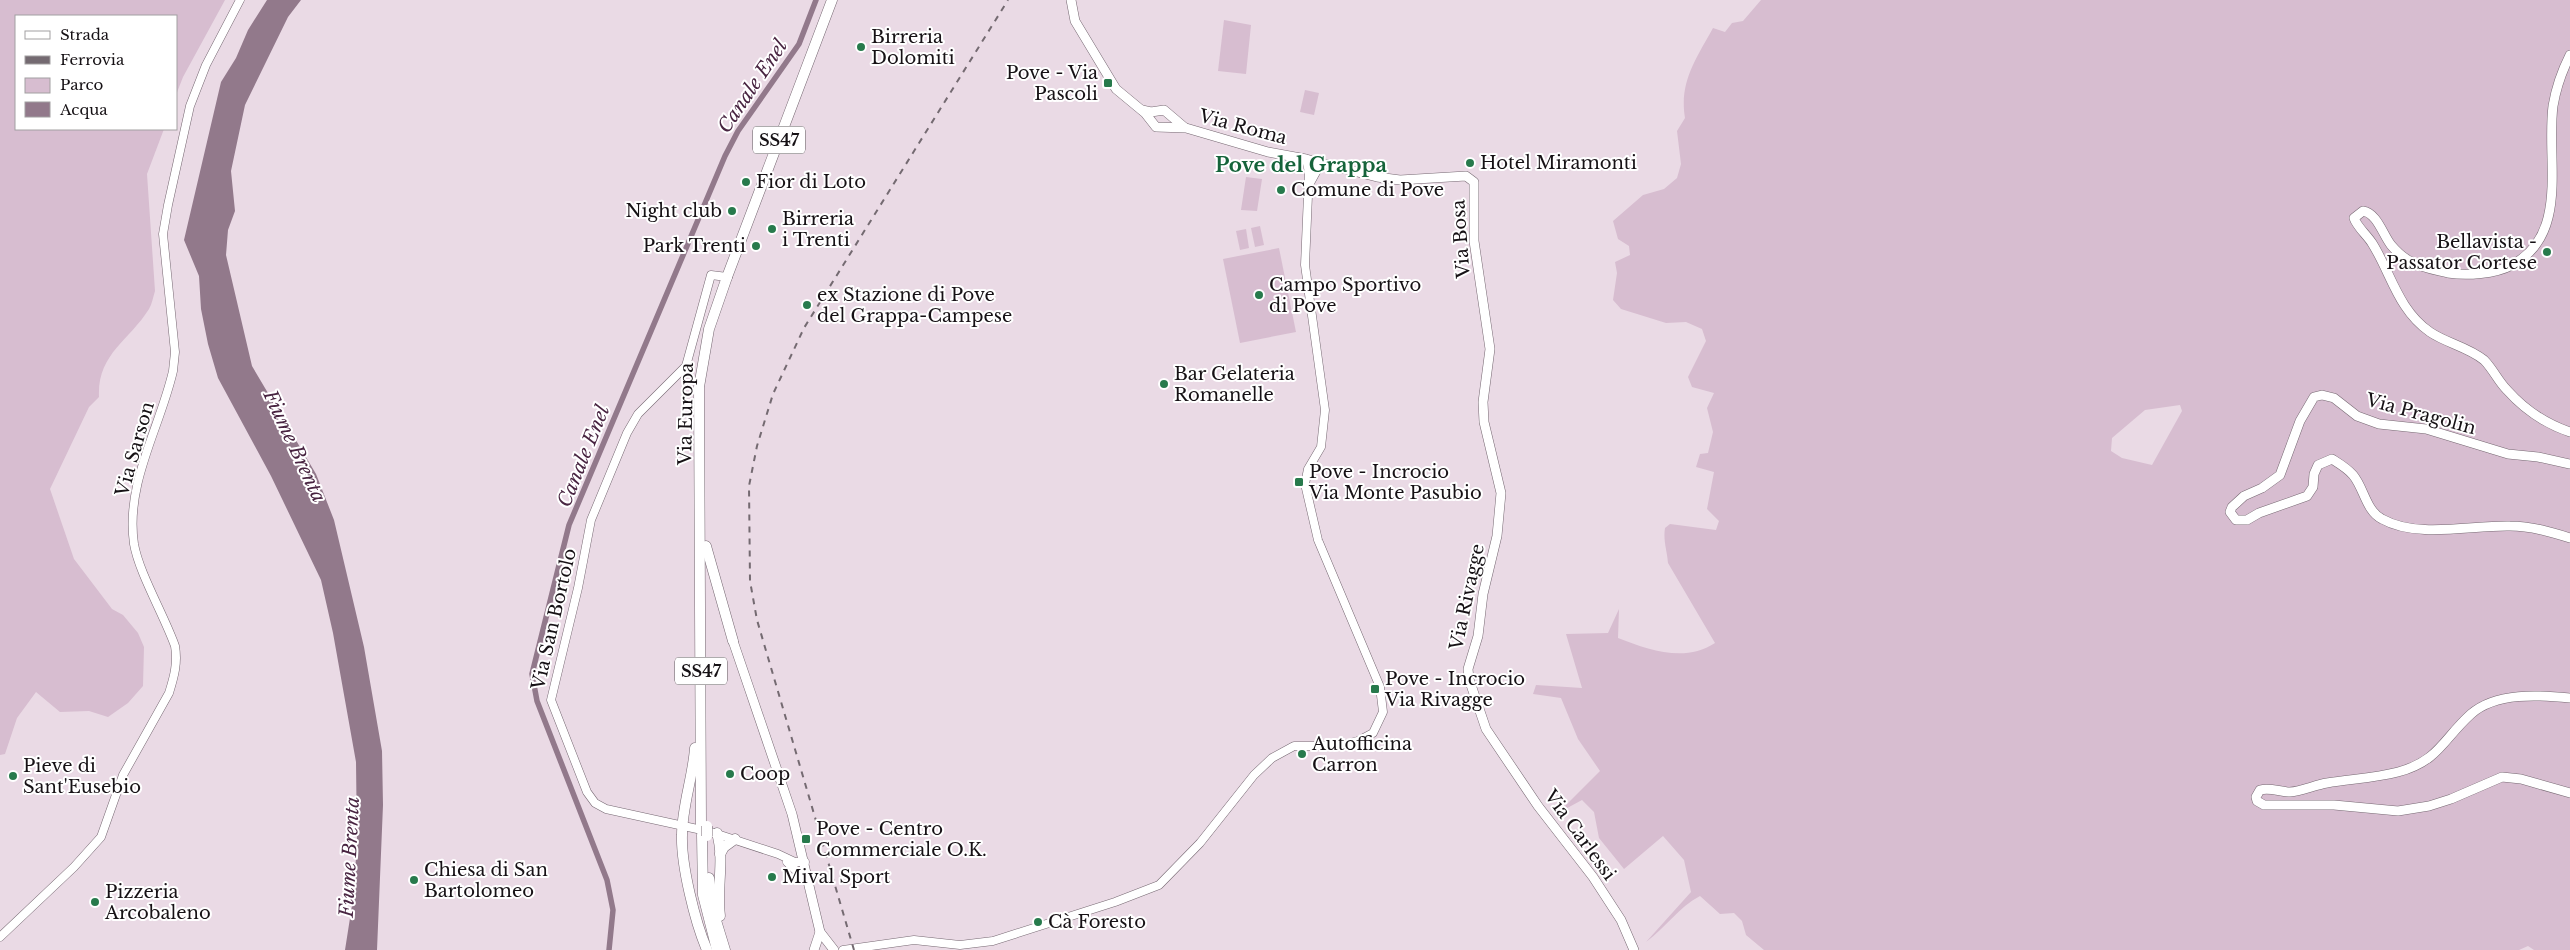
<svg xmlns="http://www.w3.org/2000/svg" width="2570" height="950" font-family="'Libre Baskerville',serif">
	<rect width="100%" height="100%" fill="#eadae5"/>
	<g fill="#d7bdd0" fill-rule="evenodd">
		<path d="M 0,0 L 225,0 L 183,77 L 176,95 L 176,16 L 16,16 L 16,129 L 164,129 L 147,174 L 155,291 C 153,297 152,304 149,309 C 129,341 97,354 99,397 L 89,407 L 50,489 L 74,559 L 112,609 L 123,615 L 138,633 L 144,647 L 143,686 L 128,703 L 108,717 L 89,711 L 60,712 L 36,692 L 17,718 L 5,754 L 0,755 Z"/>
		<path d="M 1761,0 L 2570,0 L 2570,950 L 2534,950 L 2528,946 L 2519,950 L 1764,950 L 1746,935 L 1742,921 L 1734,913 L 1720,914 L 1700,896 C 1679,907 1665,928 1646,942 L 1691,892 L 1684,860 L 1663,836 L 1624,869 L 1599,838 L 1594,812 L 1582,800 L 1558,813 L 1600,771 L 1578,739 L 1561,698 L 1533,694 L 1536,685 L 1582,688 L 1566,634 L 1608,633 L 1619,609 L 1618,638 C 1649,650 1685,663 1715,643 L 1668,563 C 1667,550 1663,541 1665,528 L 1670,524 L 1716,530 L 1719,521 L 1707,509 L 1714,472 L 1696,467 L 1700,454 L 1708,453 L 1713,432 L 1707,408 L 1714,393 L 1692,387 L 1688,377 L 1706,341 L 1702,329 L 1686,322 L 1666,323 L 1621,309 L 1613,300 L 1617,273 L 1615,262 L 1630,255 L 1629,246 L 1618,239 L 1613,221 L 1643,195 L 1664,189 L 1677,178 L 1681,164 L 1677,131 L 1685,118 C 1679,82 1696,59 1713,28 L 1725,32 L 1732,23 L 1743,21 ZM 2180,405 L 2182,411 L 2152,465 L 2122,458 L 2111,451 L 2112,438 L 2145,410 Z"/>
		<polygon points="1224,20 1251,25 1246,74 1218,71"/>
		<polygon points="1305,90 1319,93 1314,115 1300,112"/>
		<polygon points="1246,177 1262,179 1257,211 1241,210"/>
		<polygon points="1260,226 1264,245 1255,247 1251,228"/>
		<polygon points="1246,229 1249,248 1240,250 1236,231"/>
		<polygon points="1279,248 1296,332 1240,343 1223,259"/>
	</g>
	<polygon fill="#92798b" points="267,0 301,0 288,17 245,105 231,171 235,211 228,230 226,255 252,366 316,474 334,520 364,647 382,751 383,805 377,950 345,950 353,899 357,844 356,762 333,633 321,580 271,476 218,378 208,344 201,309 199,276 184,240 221,82 236,58 248,30"/>
	<g fill="none" stroke-linecap="round" stroke-linejoin="round">
		<polyline stroke="#92798b" stroke-width="5.5" points="609,950 613,910 607,880 537,701 532,674 569,525 725,156 738,131 799,44 816,0"/>
		<g stroke="#766872" stroke-width="9">
			<g id="tertiary">
				<polyline points="1310,183 1321,163"/>
				<polyline points="727,277 711,275 686,366 638,414 627,433 591,520 578,588 551,700 587,792 595,803 606,809 711,832 778,854 795,862 805,862"/>
				<polyline points="787,862 808,882"/>
				<path d="M 0,937 L 74,867 L 101,837 L 123,775 L 169,693 C 174,677 178,663 175,646 C 164,615 139,573 134,544 C 125,483 160,428 173,371 L 175,352 L 163,234 L 168,205 L 190,106 L 206,65 L 240,0"/>
				<polyline points="843,950 914,940 960,945 993,941 1115,902 1159,885 1200,843 1254,775 1272,758 1294,746 1338,746 1358,741 1373,733 1383,712 1380,687 1318,540 1305,484 1308,469 1321,447 1325,410 1305,265 1309,172 1306,159"/>
			</g>
		</g>
		<g stroke="#766872" stroke-width="10">
			<g id="secondary">
				<polyline points="1071,0 1075,21 1116,89 1145,113 1156,127 1186,128 1268,152 1306,159 1377,177 1400,180 1466,176 1474,182 1474,241 1490,349 1483,402 1484,422 1501,493 1497,536 1483,594 1478,636 1468,669 1469,679 1486,729 1538,806 1593,877 1621,920 1634,950"/>
				<path d="M 2570,55 C 2562,71 2556,88 2553,106 C 2546,160 2570,234 2512,265 C 2495,274 2467,276 2448,273 C 2436,270 2423,268 2412,262 C 2405,259 2396,251 2391,245 C 2383,235 2377,213 2363,211 L 2354,218 C 2357,227 2367,235 2372,243 C 2391,273 2398,310 2430,332 C 2446,343 2468,347 2484,360 C 2493,369 2498,381 2507,390 C 2524,409 2546,424 2570,432"/>
				<polyline points="1142,110 1151,112 1164,110 1184,127"/>
				<path d="M 2570,464 L 2538,457 L 2508,454 L 2426,429 L 2379,424 L 2357,416 L 2334,398 L 2322,395 L 2314,397 L 2300,421 L 2280,475 L 2262,488 L 2244,496 L 2232,507 L 2230,512 L 2236,520 L 2247,520 L 2259,513 L 2307,496 L 2313,487 L 2314,474 L 2318,465 L 2332,459 C 2340,464 2347,468 2353,475 C 2364,488 2366,511 2382,519 C 2418,539 2471,525 2510,526 C 2531,526 2551,532 2570,538"/>
				<polyline points="733,641 792,814 820,932 834,950"/>
				<path d="M 2570,698 C 2539,695 2496,692 2471,714 C 2443,739 2439,761 2398,772 C 2375,778 2351,779 2327,783 C 2315,785 2302,791 2290,792 C 2280,792 2270,787 2260,790 L 2256,797 L 2257,801 L 2264,805 L 2334,805 L 2398,811 L 2429,806 L 2451,799 L 2502,777 L 2521,779 L 2570,793"/>
				<polyline points="814,950 820,932"/>
			</g>
		</g>
		<g stroke="#766872" stroke-width="11">
			<polyline id="primary" points="727,277 832,0"/>
		</g>
		<g stroke="#766872" stroke-width="11">
			<g id="trunk">
				<polyline points="706,546 733,641"/>
				<path d="M 695,748 C 693,777 682,806 682,835 C 681,865 695,922 707,950"/>
				<polyline points="701,825 699,387 709,329 727,277"/>
				<path d="M 717,833 C 725,860 716,889 720,916"/>
				<polyline points="702,835 703,895 717,950"/>
				<polyline points="720,854 724,847 735,839"/>
				<polyline points="709,878 714,914 725,950"/>
			</g>
		</g>
		<use href="#tertiary" stroke="#fff" stroke-width="8"/>
		<use href="#secondary" stroke="#fff" stroke-width="9"/>
		<use href="#primary" stroke="#fff" stroke-width="10"/>
		<use href="#trunk" stroke="#fff" stroke-width="10"/>
		<polyline stroke="#746a71" stroke-width="2" stroke-dasharray="6 6" stroke-linecap="butt" points="854,950 757,620 750,581 749,486 757,446 773,394 804,328 1008,0"/>
		<g stroke="#766872" stroke-width="11" stroke-linecap="butt">
			<polyline id="trunk-bridge" points="707,826 707,836"/>
		</g>
		<use href="#trunk-bridge" stroke="#fff" stroke-width="10"/>
	</g>
	<g fill="#277a4c" stroke="#fff" stroke-width="2">
		<circle cx="861" cy="47" r="5"/>
		<rect x="1103" y="78" width="10" height="10" rx="2.5"/>
		<circle cx="1470" cy="163" r="5"/>
		<circle cx="746" cy="182" r="5"/>
		<circle cx="1281" cy="190" r="5"/>
		<circle cx="732" cy="211" r="5"/>
		<circle cx="772" cy="229" r="5"/>
		<circle cx="756" cy="246" r="5"/>
		<circle cx="2547" cy="252" r="5"/>
		<circle cx="1259" cy="295" r="5"/>
		<circle cx="807" cy="305" r="5"/>
		<circle cx="1164" cy="384" r="5"/>
		<rect x="1294" y="477" width="10" height="10" rx="2.5"/>
		<rect x="1370" y="684" width="10" height="10" rx="2.5"/>
		<circle cx="1302" cy="754" r="5"/>
		<circle cx="730" cy="774" r="5"/>
		<circle cx="13" cy="776" r="5"/>
		<rect x="801" y="834" width="10" height="10" rx="2.5"/>
		<circle cx="772" cy="877" r="5"/>
		<circle cx="414" cy="880" r="5"/>
		<circle cx="95" cy="902" r="5"/>
		<circle cx="1038" cy="922" r="5"/>
	</g>
	<g text-anchor="middle" stroke-width="4" stroke-linejoin="round" paint-order="stroke">
		<g fill="#fff" stroke="#5c585b" stroke-width="1">
			<rect x="753" y="126.5" width="52" height="27" rx="4"/>
			<rect x="675" y="657.5" width="52" height="27" rx="4"/>
		</g>
		<g font-size="16" font-weight="bold" fill="#161115">
			<text x="779" y="146">SS47</text>
			<text x="701" y="677">SS47</text>
		</g>
		<g font-size="18" fill="#161115" stroke="#fff" text-anchor="start">
			<text x="871" y="43">Birreria<tspan x="871" dy="21">Dolomiti</tspan></text>
			<text x="1098" y="79" text-anchor="end">Pove - Via<tspan x="1098" dy="21">Pascoli</tspan></text>
			<text x="1480" y="169">Hotel Miramonti</text>
			<text x="756" y="188">Fior di Loto</text>
			<text x="1291" y="196">Comune di Pove</text>
			<text x="722" y="217" text-anchor="end">Night club</text>
			<text x="782" y="225">Birreria<tspan x="782" dy="21">i Trenti</tspan></text>
			<text x="2537" y="248" text-anchor="end">Bellavista -<tspan x="2537" dy="21">Passator Cortese</tspan></text>
			<text x="746" y="252" text-anchor="end">Park Trenti</text>
			<text x="1269" y="291">Campo Sportivo<tspan x="1269" dy="21">di Pove</tspan></text>
			<text x="817" y="301">ex Stazione di Pove<tspan x="817" dy="21">del Grappa-Campese</tspan></text>
			<text x="1174" y="380">Bar Gelateria<tspan x="1174" dy="21">Romanelle</tspan></text>
			<text x="1309" y="478">Pove - Incrocio<tspan x="1309" dy="21">Via Monte Pasubio</tspan></text>
			<text x="1385" y="685">Pove - Incrocio<tspan x="1385" dy="21">Via Rivagge</tspan></text>
			<text x="1312" y="750">Autofficina<tspan x="1312" dy="21">Carron</tspan></text>
			<text x="23" y="772">Pieve di<tspan x="23" dy="21">Sant'Eusebio</tspan></text>
			<text x="740" y="780">Coop</text>
			<text x="816" y="835">Pove - Centro<tspan x="816" dy="21">Commerciale O.K.</tspan></text>
			<text x="424" y="876">Chiesa di San<tspan x="424" dy="21">Bartolomeo</tspan></text>
			<text x="782" y="883">Mival Sport</text>
			<text x="105" y="898">Pizzeria<tspan x="105" dy="21">Arcobaleno</tspan></text>
			<text x="1048" y="928">Cà Foresto</text>
		</g>
		<g font-size="18" fill="#161115" stroke="#fff">
			<text transform="translate(1243 127) rotate(15)" y="6">Via Roma</text>
			<text transform="translate(1461 239) rotate(-94)" y="6">Via Bosa</text>
			<text transform="translate(686 414) rotate(-89)" y="6">Via Europa</text>
			<text transform="translate(2421 414) rotate(15)" y="6">Via Pragolin</text>
			<text transform="translate(135 449) rotate(-74)" y="6">Via Sarson</text>
			<text transform="translate(1467 597) rotate(-78)" y="6">Via Rivagge</text>
			<text transform="translate(554 619) rotate(-77)" y="6">Via San Bortolo</text>
			<text transform="translate(1580 835) rotate(54)" y="6">Via Carlessi</text>
		</g>
		<g font-size="19" font-style="italic" fill="#482441" stroke="#fff">
			<text transform="translate(752 86) rotate(-56)" y="7">Canale Enel</text>
			<text transform="translate(295 446) rotate(65)" y="7">Fiume Brenta</text>
			<text transform="translate(583 456) rotate(-68)" y="7">Canale Enel</text>
			<text transform="translate(349 857) rotate(-87)" y="7">Fiume Brenta</text>
		</g>
		<g font-size="20" font-weight="bold" fill="#15633a" stroke="#fff">
			<text x="1301" y="172">Pove del Grappa</text>
		</g>
	</g>
	<rect x="15" y="15" width="162" height="115" fill="#ffffff" stroke="#a2a0a1"/>
	<rect x="25" y="31" width="25" height="8" fill="#ffffff" stroke="#a2a0a1"/>
	<text x="60" y="40" font-size="15" fill="#161115">Strada</text>
	<rect x="25" y="56" width="25" height="8" fill="#746a71" stroke="#a2a0a1"/>
	<text x="60" y="65" font-size="15" fill="#161115">Ferrovia</text>
	<rect x="25" y="78" width="25" height="15" fill="#d7bdd0" stroke="#a2a0a1"/>
	<text x="60" y="90" font-size="15" fill="#161115">Parco</text>
	<rect x="25" y="102" width="25" height="15" fill="#92798b" stroke="#a2a0a1"/>
	<text x="60" y="115" font-size="15" fill="#161115">Acqua</text>
</svg>
